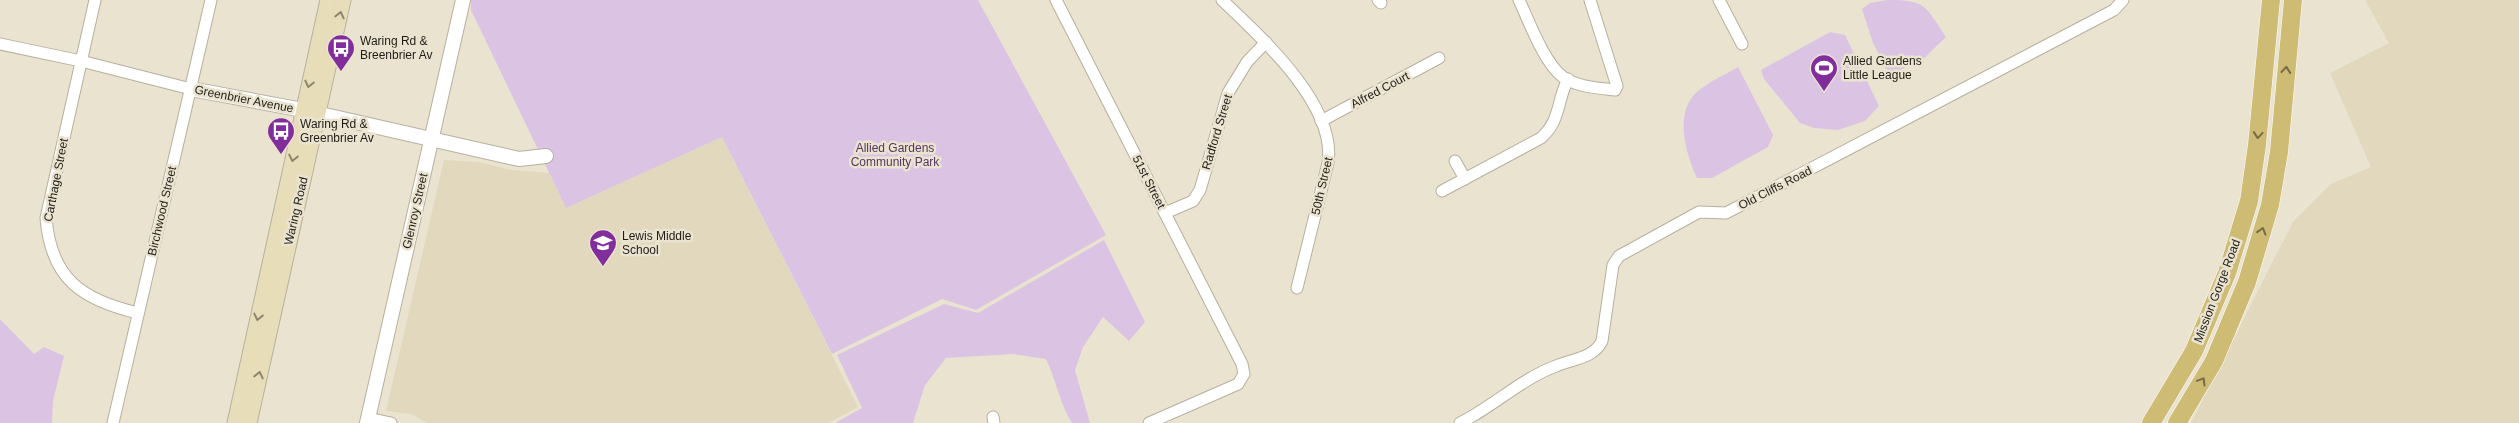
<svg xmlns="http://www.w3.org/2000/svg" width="2519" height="423" font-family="Helvetica,sans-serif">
	<rect width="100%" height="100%" fill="#eae3d0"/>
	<g fill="#e1d8be">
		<polygon points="2365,0 2519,0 2519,423 2191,423 2293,222 2331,184 2371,167 2330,73 2389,43"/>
		<polygon points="722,137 858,407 828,423 427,423 411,414 386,411 444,160 478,162 511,170 549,173 566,208"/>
	</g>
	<g fill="#dbc3e4">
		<polygon points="471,0 978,0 1106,235 976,310 942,299 832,354 722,137 566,208 471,10"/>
		<path d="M 1887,0 C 1927,0 1925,6 1946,37 L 1922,60 L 1896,72 L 1886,69 L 1873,43 L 1862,9 L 1870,3 Z"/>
		<polygon points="1830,32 1845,35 1879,106 1865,121 1838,130 1814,128 1800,123 1764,79 1761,70"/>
		<path d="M 1738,67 L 1773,135 L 1768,147 L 1712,178 L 1697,178 C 1686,154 1673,112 1698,91 C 1710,81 1725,75 1738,67 Z"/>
		<path d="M 1104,240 L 1145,322 L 1129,341 L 1103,317 L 1083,347 L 1075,370 L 1090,423 L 1072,423 C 1060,404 1056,380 1046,359 L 1013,354 L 946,358 L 925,385 L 913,423 L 835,423 L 862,408 L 837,355 L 944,304 L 978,313 Z"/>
		<polygon points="0,319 34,354 44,347 64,356 53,401 52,423 0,423"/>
	</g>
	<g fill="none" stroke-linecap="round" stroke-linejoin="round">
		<g stroke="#b6b09e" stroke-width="13">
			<g id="minor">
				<path d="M 95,0 L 46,218 C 51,279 82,300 138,313"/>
				<polyline points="1056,0 1242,364 1244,374 1238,384 1149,423"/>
				<path d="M 1222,0 C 1260,36 1337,105 1328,163 L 1297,288"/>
				<polyline points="1378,0 1381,3"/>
				<path d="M 1519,0 C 1529,21 1544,63 1563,77 C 1577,87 1598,88 1615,90 L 1617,86 L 1590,0"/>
				<polyline points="1719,0 1742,44"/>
				<polyline points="0,44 81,61 191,89"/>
				<polyline points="1321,121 1439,58"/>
				<polyline points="1455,161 1465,179"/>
				<path d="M 1442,191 L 1541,138 C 1561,120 1556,103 1568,79"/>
				<polyline points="1165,213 1193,201 1200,190 1228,93 1247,62 1266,42"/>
				<polyline points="993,417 994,423"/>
				<polyline points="368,418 391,423"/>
				<polyline points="113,423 211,0"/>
				<path d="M 1460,423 C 1494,406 1521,379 1556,366 C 1573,359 1594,358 1602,341 L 1613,265 L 1619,256 L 1699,212 L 1726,213 L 2114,10 L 2123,0"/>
			</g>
		</g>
		<g stroke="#b6b09e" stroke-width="16">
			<g id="tertiary">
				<polyline points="191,89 303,110 519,159 546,156"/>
				<polyline points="367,423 463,0"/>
			</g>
		</g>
		<g stroke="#b6b09e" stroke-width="17">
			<g id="secondary">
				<polyline points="235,423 328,0"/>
				<polyline points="249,423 343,0"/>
			</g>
		</g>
		<g stroke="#fff" stroke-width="19">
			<g id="primary">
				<polyline points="2151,423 2194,351 2227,273 2249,201 2257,145 2271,0"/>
				<polyline points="2177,423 2214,361 2247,282 2270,205 2279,152 2293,0"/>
			</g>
		</g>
		<use href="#minor" stroke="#fff" stroke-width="11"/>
		<use href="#tertiary" stroke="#fff" stroke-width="14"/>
		<use href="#secondary" stroke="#e7ddb9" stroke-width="15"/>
		<use href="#primary" stroke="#cebb74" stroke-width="18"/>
	</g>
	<defs><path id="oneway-chevron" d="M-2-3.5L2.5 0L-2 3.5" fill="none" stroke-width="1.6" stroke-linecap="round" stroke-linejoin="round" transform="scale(1.25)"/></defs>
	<g stroke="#8d866f">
		<use href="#oneway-chevron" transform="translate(340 15) rotate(-77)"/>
		<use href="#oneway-chevron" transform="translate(309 84) rotate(103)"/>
		<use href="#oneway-chevron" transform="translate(293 158) rotate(102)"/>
		<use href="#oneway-chevron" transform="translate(258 317) rotate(102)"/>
		<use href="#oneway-chevron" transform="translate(259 375) rotate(-77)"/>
	</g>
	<g stroke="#766c44">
		<use href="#oneway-chevron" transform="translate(2286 70) rotate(-85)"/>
		<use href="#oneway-chevron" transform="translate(2258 135) rotate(95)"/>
		<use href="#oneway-chevron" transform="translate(2262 231) rotate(-73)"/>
		<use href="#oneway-chevron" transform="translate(2202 381) rotate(-59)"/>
	</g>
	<defs>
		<g id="bus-pin" transform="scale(1.4375)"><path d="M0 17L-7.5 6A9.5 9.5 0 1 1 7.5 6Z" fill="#822d9c" stroke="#eae3d0"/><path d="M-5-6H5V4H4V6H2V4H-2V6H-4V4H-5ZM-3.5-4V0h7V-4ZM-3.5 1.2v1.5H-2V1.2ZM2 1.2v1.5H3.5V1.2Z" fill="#fff"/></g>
		<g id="stadium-pin" transform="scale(1.4375)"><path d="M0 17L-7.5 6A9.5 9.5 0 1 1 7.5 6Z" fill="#822d9c" stroke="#eae3d0"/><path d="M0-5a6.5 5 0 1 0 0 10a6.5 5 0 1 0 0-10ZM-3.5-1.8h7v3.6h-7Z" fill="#fff"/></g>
		<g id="school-pin" transform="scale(1.4375)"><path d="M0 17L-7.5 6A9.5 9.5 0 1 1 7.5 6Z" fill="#822d9c" stroke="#eae3d0"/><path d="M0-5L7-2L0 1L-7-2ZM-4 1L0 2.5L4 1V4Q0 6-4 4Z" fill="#fff"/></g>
	</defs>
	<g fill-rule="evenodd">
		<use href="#bus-pin" x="341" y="48"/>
		<use href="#stadium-pin" x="1824" y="68"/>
		<use href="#bus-pin" x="281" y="131"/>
		<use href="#school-pin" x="603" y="243"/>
	</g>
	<g text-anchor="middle" stroke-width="5" stroke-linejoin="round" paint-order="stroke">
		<g font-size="12" fill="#1e1c15" stroke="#eae3d0" text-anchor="start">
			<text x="360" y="45">Waring Rd &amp;<tspan x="360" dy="14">Breenbrier Av</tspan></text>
			<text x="1843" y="65">Allied Gardens<tspan x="1843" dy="14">Little League</tspan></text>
			<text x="300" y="128">Waring Rd &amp;<tspan x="300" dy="14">Greenbrier Av</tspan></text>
			<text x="622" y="240">Lewis Middle<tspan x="622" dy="14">School</tspan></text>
		</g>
		<g font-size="12" fill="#1e1c15" stroke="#eae3d0">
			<text transform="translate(1380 90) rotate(-28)" y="4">Alfred Court</text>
			<text transform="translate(244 99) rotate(11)" y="4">Greenbrier Avenue</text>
			<text transform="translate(1217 132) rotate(-73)" y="4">Radford Street</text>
			<text transform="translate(56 180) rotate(-79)" y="4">Carthage Street</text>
			<text transform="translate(1149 182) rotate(63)" y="4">51st Street</text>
			<text transform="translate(1322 186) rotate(-77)" y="4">50th Street</text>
			<text transform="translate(1775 188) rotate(-27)" y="4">Old Cliffs Road</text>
			<text transform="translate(162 211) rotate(-77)" y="4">Birchwood Street</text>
			<text transform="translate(296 211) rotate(-77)" y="4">Waring Road</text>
			<text transform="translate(415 211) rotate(-77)" y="4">Glenroy Street</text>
			<text transform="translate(2217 291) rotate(-69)" y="4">Mission Gorge Road</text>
		</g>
		<g font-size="12" fill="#573662" stroke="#eae3d0">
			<text x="895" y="152">Allied Gardens<tspan x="895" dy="14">Community Park</tspan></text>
		</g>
	</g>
</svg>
